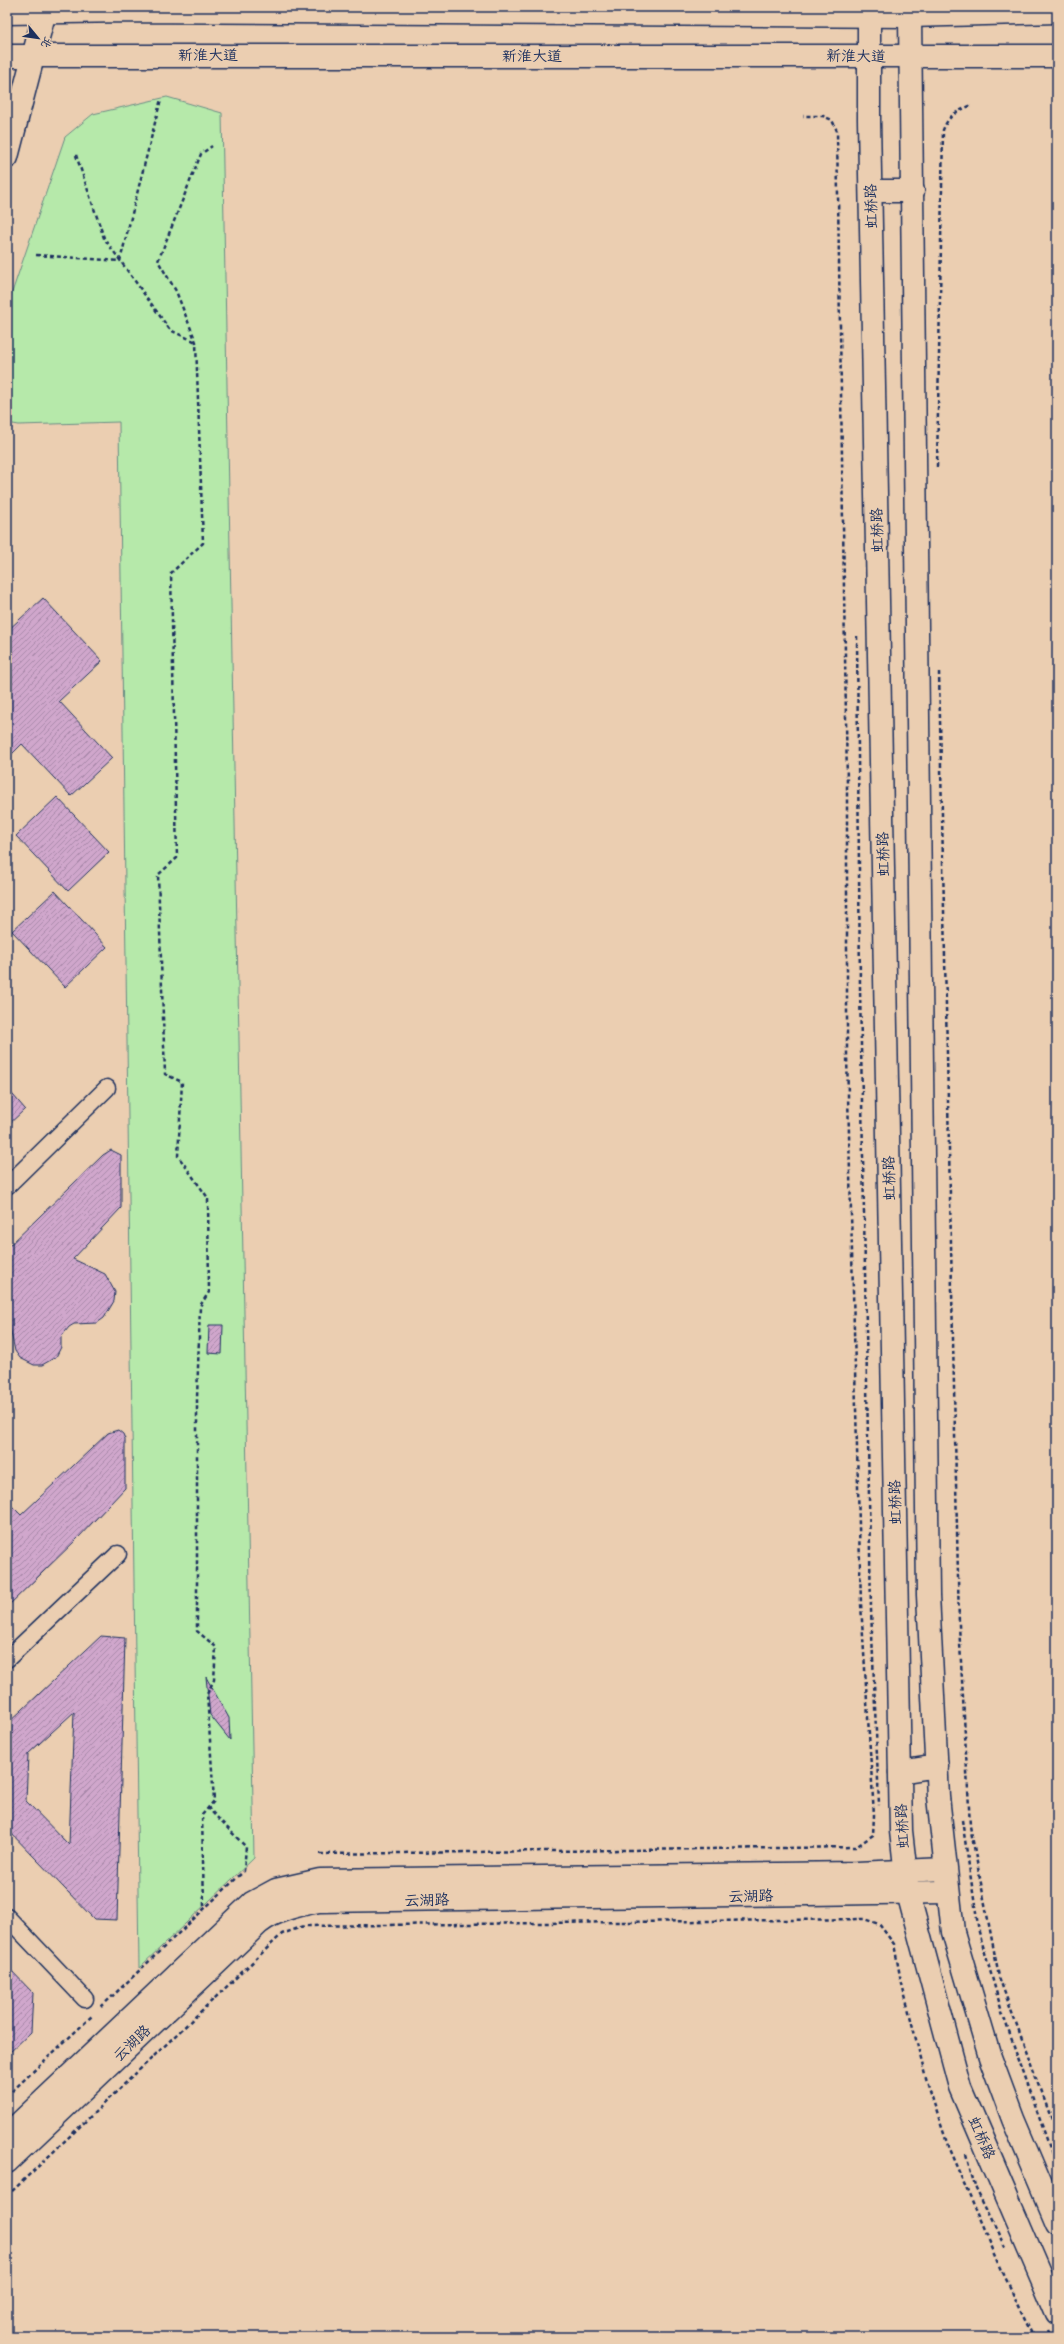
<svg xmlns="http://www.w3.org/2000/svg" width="1064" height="2344" font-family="Itim,'LXGW WenKai TC',sans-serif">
	<defs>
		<pattern id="building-hatch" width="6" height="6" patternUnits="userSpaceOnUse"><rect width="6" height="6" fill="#d0a7cc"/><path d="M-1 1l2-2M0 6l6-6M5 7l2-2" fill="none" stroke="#a888a9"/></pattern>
	</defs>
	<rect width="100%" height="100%" fill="#ebceb1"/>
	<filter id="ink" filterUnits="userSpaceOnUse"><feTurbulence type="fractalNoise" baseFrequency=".025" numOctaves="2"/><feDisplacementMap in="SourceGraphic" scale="8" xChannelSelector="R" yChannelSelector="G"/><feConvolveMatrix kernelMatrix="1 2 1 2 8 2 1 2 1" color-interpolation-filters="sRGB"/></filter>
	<g filter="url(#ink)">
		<polygon fill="#b6e9aa" stroke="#688c84" points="167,97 222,113 254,1858 139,1968 119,422 19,425 7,423 7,307 65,137 93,114"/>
		<g fill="url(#building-hatch)" stroke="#1b2f5e" fill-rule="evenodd">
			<polygon points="43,598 102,661 59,701 112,758 71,796 22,744 7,759 7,631"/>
			<polygon points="57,797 109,852 68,891 16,836"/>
			<polygon points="55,891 107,947 65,987 12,931"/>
			<polygon points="7,1088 25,1109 7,1126"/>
			<polygon points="111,1150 121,1155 121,1208 73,1259 105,1274 115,1292 114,1301 104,1318 97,1323 74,1324 69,1327 61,1337 61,1347 56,1357 42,1365 34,1365 20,1358 15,1351 7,1314 7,1248 103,1155"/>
			<polygon points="209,1325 223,1325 222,1354 208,1353"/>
			<polygon points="118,1430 123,1434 125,1439 125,1488 78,1538 7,1607 7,1501 21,1515 108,1433"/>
			<path d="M 101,1636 L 125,1638 L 117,1920 L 94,1919 L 7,1829 L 7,1724 ZM 74,1712 L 69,1845 L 26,1801 L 28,1754 Z"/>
			<polygon points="206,1677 229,1718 230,1740 210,1715"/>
			<polygon points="7,1966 33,1993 31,2032 7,2055"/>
		</g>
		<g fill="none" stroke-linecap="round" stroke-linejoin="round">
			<g stroke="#1b2f5e" stroke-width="19">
				<g id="street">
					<polyline points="7,1186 107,1088"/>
					<polyline points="7,1659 118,1554"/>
					<polyline points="7,1917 85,1999"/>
				</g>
			</g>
			<g stroke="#1b2f5e" stroke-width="25">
				<g id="secondary">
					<polyline points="869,16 869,120 901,1831 908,1893 960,2087 1057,2313"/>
					<polyline points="910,16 928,1595 938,1797 953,1932 990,2057 1013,2119 1057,2223"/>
					<polyline points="871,191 913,191"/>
					<polyline points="900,1772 937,1766"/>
					<polyline points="7,2135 252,1903 276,1890 320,1880 857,1873 945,1869"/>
					<path d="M 7,2162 L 259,1923 C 276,1910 298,1905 319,1901 L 947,1892"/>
				</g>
			</g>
			<g stroke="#1b2f5e" stroke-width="25">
				<g id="primary">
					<polyline points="7,13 125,11 910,16 1057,12"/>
					<polyline points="7,56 1057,56"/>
					<polyline points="7,157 46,7"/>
				</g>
			</g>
			<g stroke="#1b2f5e" stroke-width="2.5" stroke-dasharray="4 3" stroke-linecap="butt">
				<polyline points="76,155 104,238 170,330 196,342"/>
				<polyline points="36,255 120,261 161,99"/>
				<path d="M 937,467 L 943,130 C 949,114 958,111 972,105"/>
				<polyline points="857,636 860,988 871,1609 879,1805"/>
				<polyline points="939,672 959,1625 970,1826 999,1977 1057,2136"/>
				<polyline points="962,1820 979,1932 1002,2012 1057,2168"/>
				<polyline points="320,1854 856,1847 873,1835 874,1815 861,1604 847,1056 847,785 837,131 832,120 823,116 803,116"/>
				<polyline points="204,1906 202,1815 214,1801 207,1694 214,1680 216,1647 197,1631 197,1399 200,1306 209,1292 208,1198 178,1156 182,1082 165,1074 158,875 177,858 171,573 203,543 196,342 176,291 158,261 201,154 212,146"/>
				<polyline points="101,2007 244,1871 246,1847 208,1808"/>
				<polyline points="7,2096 93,2015"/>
				<polyline points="966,2154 976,2189 1006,2249"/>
				<polyline points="7,2196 282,1934 304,1926 864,1919 879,1924 894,1944 900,1976 926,2079 949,2149 1005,2277 1035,2337"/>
				<polyline points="1047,2330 1050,2337"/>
			</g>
			<use href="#street" stroke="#ebceb1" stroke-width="16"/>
			<use href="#secondary" stroke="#ebceb1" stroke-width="22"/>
			<use href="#primary" stroke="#ebceb1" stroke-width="22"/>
		</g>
	</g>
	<g text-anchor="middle" stroke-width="3.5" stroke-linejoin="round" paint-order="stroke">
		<g font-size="15" fill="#1b2f5e" stroke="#ebceb1">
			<text x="208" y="60">新淮大道</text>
			<text x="532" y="61">新淮大道</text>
			<text transform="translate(856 56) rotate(1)" y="5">新淮大道</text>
			<text transform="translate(871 206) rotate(-91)" y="5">虹桥路</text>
			<text transform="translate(877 530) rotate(-91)" y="5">虹桥路</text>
			<text transform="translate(883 854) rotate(-91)" y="5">虹桥路</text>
			<text transform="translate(889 1178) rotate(-91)" y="5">虹桥路</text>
			<text transform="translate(895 1502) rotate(-91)" y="5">虹桥路</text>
			<text transform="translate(902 1826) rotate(-93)" y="5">虹桥路</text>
			<text transform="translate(751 1896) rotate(-1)" y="5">云湖路</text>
			<text transform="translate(427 1900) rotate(-1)" y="5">云湖路</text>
			<text transform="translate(132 2043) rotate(-44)" y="5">云湖路</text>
			<text transform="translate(982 2138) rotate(67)" y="5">虹桥路</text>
		</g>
	</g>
	<rect width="1064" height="2344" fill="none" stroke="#ebceb1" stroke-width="24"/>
	<rect x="12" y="12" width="1040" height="2320" fill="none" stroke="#1b2f5e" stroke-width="1.5" filter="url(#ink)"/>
	<g transform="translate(38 38) rotate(119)" stroke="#ebceb1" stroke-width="3" paint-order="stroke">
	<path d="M0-3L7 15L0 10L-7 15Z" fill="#1b2f5e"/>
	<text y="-6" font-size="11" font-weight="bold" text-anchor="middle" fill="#1b2f5e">北</text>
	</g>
</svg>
